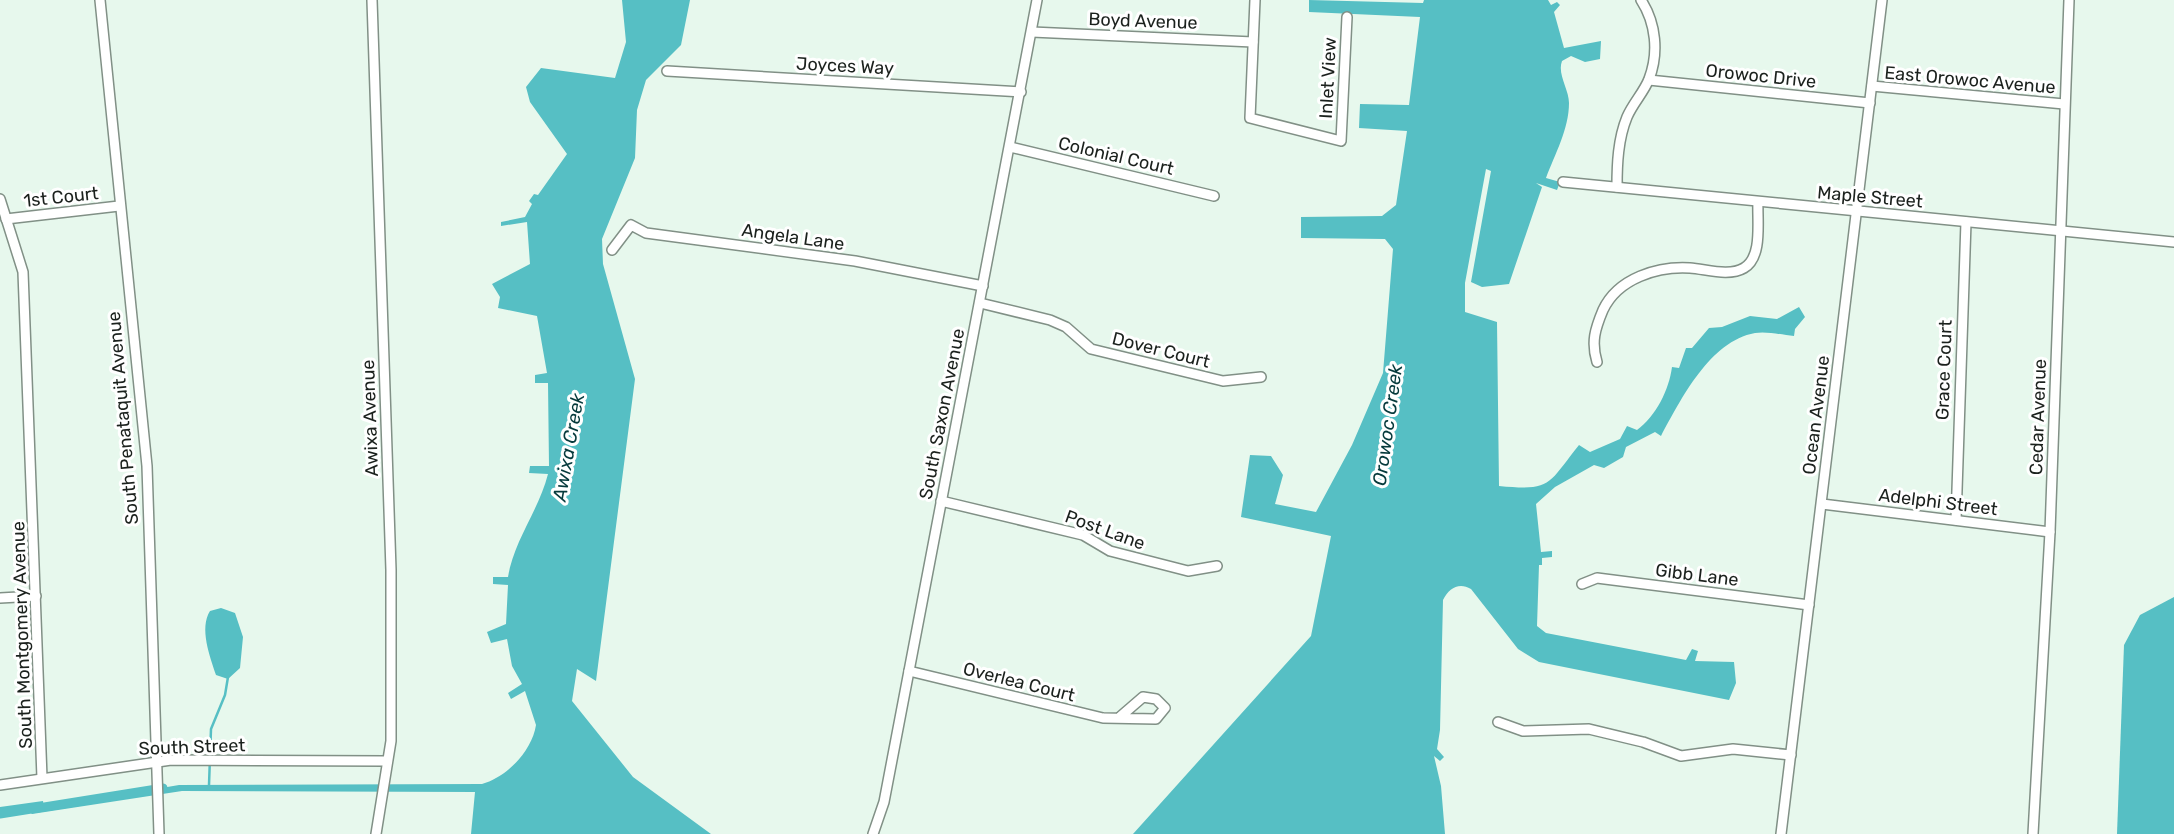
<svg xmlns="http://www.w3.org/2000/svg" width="2174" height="834" font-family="Rubik,sans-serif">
	<rect width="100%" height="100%" fill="#e7f8ed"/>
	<g fill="#56bfc4">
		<path d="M 622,0 L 690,0 L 681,45 L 646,80 L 637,110 L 635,158 L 602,239 L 603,264 L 635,379 L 596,681 L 577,669 L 572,701 L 633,777 L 711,834 L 471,834 L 475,792 L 182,791 L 32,814 L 26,808 L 0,812 L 0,807 L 43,801 L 44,808 L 179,785 L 482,784 C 507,777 532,751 536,725 L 525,691 L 511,699 L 508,693 L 522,684 L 512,666 L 507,639 L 491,643 L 487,632 L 506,624 L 508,585 L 493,584 L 493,577 L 508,577 C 514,540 539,510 548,474 L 529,473 L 530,466 L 549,466 L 548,383 L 535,383 L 535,375 L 547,373 L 537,316 L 498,308 L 500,297 L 492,284 L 530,264 L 527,222 L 501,226 L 501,222 L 525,217 L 532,204 L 529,201 L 534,194 L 538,195 L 567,154 L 530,102 L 526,87 L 541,68 L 615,78 L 626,42 Z"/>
		<path d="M 1309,0 L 1423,3 L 1424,0 L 1548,0 L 1551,5 L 1557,2 L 1560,5 L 1554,12 L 1564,48 L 1601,41 L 1600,59 L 1585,62 L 1571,56 L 1562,61 C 1557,74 1569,89 1569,103 C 1569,129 1555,154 1546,178 L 1560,182 L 1557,190 L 1536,183 L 1542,187 L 1509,284 L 1482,287 L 1471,282 L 1491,171 L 1486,169 L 1465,283 L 1465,312 L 1497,322 L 1499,486 C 1552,491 1547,485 1579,445 L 1590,452 L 1620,439 L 1627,426 L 1637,430 C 1656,416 1669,390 1672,367 L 1679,368 L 1686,348 L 1692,348 L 1709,328 L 1722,327 L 1750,316 L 1777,319 L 1799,307 L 1805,317 L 1795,329 L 1794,336 C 1782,335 1767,331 1755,333 C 1710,341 1681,399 1661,436 L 1655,432 L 1626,447 L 1623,457 L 1604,468 L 1594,465 L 1555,487 L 1536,504 L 1541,552 L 1552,551 L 1552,557 L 1542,558 L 1542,565 L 1539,565 L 1537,626 L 1546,633 L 1686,660 L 1692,649 L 1698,651 L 1695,661 L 1734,662 L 1736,683 L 1729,700 L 1539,662 L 1518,649 L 1471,589 C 1459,582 1449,588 1443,600 L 1440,730 L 1437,749 L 1444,757 L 1440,761 L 1434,756 L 1441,786 L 1445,834 L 1133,834 L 1311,636 L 1331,536 L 1241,517 L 1250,455 L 1271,456 L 1283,475 L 1275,504 L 1316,512 L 1352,445 L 1383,373 L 1393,249 L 1385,239 L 1301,238 L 1301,217 L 1382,216 L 1396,205 L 1407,131 L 1359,128 L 1360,104 L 1409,105 L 1420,17 L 1309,12 Z"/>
		<polygon points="2174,597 2174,834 2117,834 2124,645 2140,615"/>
		<path d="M 221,608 L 235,613 L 243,637 L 240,668 L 228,679 L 216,675 C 210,657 199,628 210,611 Z"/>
	</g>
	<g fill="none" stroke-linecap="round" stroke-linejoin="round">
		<polyline stroke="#56bfc4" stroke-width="2.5" points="209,785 211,729 225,695 228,677"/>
		<polyline stroke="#56bfc4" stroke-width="9" points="0,814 163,788"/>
		<g stroke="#819086" stroke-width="12">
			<g id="minor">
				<polyline points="100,0 147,466 159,834"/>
				<polyline points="372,0 391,570 391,741 376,834"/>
				<polyline points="1255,0 1250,118 1341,141 1347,17"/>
				<polyline points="1032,32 1253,42"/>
				<polyline points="667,71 1021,92"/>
				<polyline points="1649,80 1870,103"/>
				<polyline points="1872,86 2064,104"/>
				<polyline points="1010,147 1214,196"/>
				<polyline points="1563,182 2174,242"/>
				<path d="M 1617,187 C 1617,164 1618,139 1627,117 C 1633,103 1644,92 1649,79 C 1659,53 1656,23 1641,0"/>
				<polyline points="0,199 23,272 42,778"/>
				<polyline points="6,219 119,206"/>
				<polyline points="612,250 631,225 646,233 855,261 983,286"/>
				<polyline points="980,303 1050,320 1066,327 1091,349 1223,381 1261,377"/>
				<path d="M 1597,362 C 1591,342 1595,329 1603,310 C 1618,278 1658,266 1690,268 C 1706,269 1729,277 1744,268 C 1763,257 1757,221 1758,202"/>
				<polyline points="941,501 1083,535 1110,551 1188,571 1217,566"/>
				<polyline points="1822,504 2050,532"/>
				<polyline points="1956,520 1966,222"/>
				<polyline points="1582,584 1597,578 1809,605"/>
				<polyline points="0,598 36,596"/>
				<polyline points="909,671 1103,718 1156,719 1165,708 1156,699 1143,697 1121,716"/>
				<polyline points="1498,722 1523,731 1589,729 1643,742 1681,756 1733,749 1791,755"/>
				<polyline points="0,785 171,760 386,761"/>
				<polyline points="873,834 884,802 1037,0"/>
				<polyline points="1781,834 1882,0"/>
				<polyline points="2033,834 2050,532 2069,0"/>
			</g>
		</g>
		<use href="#minor" stroke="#fff" stroke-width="9"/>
	</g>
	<g text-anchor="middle" stroke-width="6" stroke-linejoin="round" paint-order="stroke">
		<g font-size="18" fill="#1b211d" stroke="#fff">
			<text transform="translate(1143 21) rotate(2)" y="6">Boyd Avenue</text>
			<text transform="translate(845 66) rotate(3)" y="6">Joyces Way</text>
			<text transform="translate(1761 76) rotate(6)" y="6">Orowoc Drive</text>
			<text transform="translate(1328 78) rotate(-87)" y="6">Inlet View</text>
			<text transform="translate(1970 80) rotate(5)" y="6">East Orowoc Avenue</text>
			<text transform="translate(1116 156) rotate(13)" y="6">Colonial Court</text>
			<text transform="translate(61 197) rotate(-6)" y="6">1st Court</text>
			<text transform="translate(1870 197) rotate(5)" y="6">Maple Street</text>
			<text transform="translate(793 237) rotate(8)" y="6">Angela Lane</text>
			<text transform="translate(1161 350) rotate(14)" y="6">Dover Court</text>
			<text transform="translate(1944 370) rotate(-88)" y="6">Grace Court</text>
			<text transform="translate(942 414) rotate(-79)" y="6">South Saxon Avenue</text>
			<text transform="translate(1816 415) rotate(-83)" y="6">Ocean Avenue</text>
			<text transform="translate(2038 417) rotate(-88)" y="6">Cedar Avenue</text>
			<text transform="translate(123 418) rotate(-95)" y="6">South Penataquit Avenue</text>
			<text transform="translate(370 418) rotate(-92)" y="6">Awixa Avenue</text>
			<text transform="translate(1938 502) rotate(7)" y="6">Adelphi Street</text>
			<text transform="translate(1105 530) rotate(20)" y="6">Post Lane</text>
			<text transform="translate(1697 575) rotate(7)" y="6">Gibb Lane</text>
			<text transform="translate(22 635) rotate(-92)" y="6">South Montgomery Avenue</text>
			<text transform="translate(1019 682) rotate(14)" y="6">Overlea Court</text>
			<text transform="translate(192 747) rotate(-2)" y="6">South Street</text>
		</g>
		<g font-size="19" font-style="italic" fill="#063a3c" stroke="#fff">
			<text transform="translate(1387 425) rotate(-82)" y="7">Orowoc Creek</text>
			<text transform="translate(568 447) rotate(-80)" y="7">Awixa Creek</text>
		</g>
	</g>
</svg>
